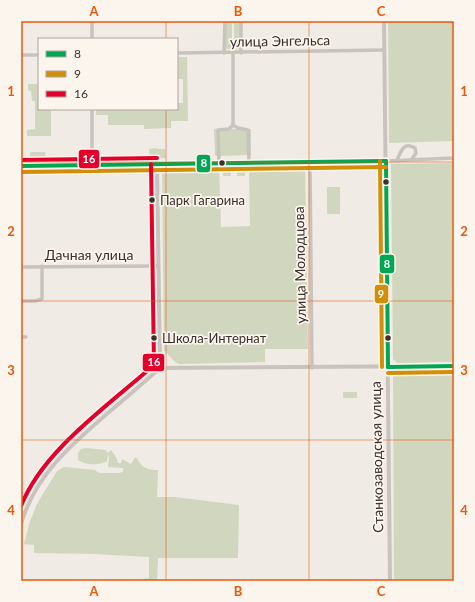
<svg xmlns="http://www.w3.org/2000/svg" width="475" height="602" font-family="Lato,sans-serif">
	<rect width="100%" height="100%" fill="#f0ebe5"/>
	<g fill="#d1d6bf">
		<rect x="226" y="21" width="6" height="28"/>
		<rect x="234" y="21" width="6" height="28"/>
		<polygon points="388,21 454,21 454,141 389,143"/>
		<polygon points="177,57 187,57 188,121 171,121 171,128 144,129 144,125 108,125 108,115 96,115 96,109 177,109 177,103 183,103 183,79 177,79"/>
		<polygon points="28,84 39,84 39,109 51,109 51,136 27,136 27,130 35,129 35,101 32,101 31,91 28,90"/>
		<polygon points="214,129 251,129 251,155 215,156"/>
		<polygon points="156,148 158,149 165,149 166,158 150,159 149,149"/>
		<polygon points="30,152 45,152 46,160 30,160"/>
		<polygon points="454,163 454,362 397,363 393,359 391,164"/>
		<polygon points="219,165 221,227 250,226 249,165 305,165 308,349 265,349 265,362 179,364 175,362 164,350 162,166"/>
		<rect x="237" y="166" width="8" height="10"/>
		<rect x="223" y="167" width="8" height="9"/>
		<rect x="327" y="187" width="13" height="27"/>
		<polygon points="393,372 454,375 454,581 394,580"/>
		<rect x="343" y="392" width="14" height="6"/>
		<path d="M 86,448 L 106,450 L 108,454 L 107,461 C 101,466 84,465 78,460 L 78,453 L 81,449 Z"/>
		<path d="M 111,450 L 116,457 L 118,463 L 121,463 L 122,459 L 131,464 L 135,457 C 140,461 136,457 139,462 C 143,469 151,470 158,470 L 157,497 L 175,497 L 239,505 L 238,558 L 158,558 L 157,581 L 139,581 L 143,579 L 149,578 L 149,557 L 94,554 L 34,553 L 34,545 L 24,544 L 30,521 L 38,502 L 57,471 L 64,467 L 95,470 L 99,473 L 119,473 L 123,472 L 123,468 L 108,467 L 109,458 L 108,453 Z"/>
	</g>
	<g fill="none" stroke-linecap="round" stroke-linejoin="round">
		<g stroke="#c9c3be" stroke-width="3.5">
			<polyline points="92,21 92,39"/>
			<polyline points="177,53 384,50"/>
			<polyline points="224,53 225,21"/>
			<polyline points="233,53 233,125"/>
			<polyline points="241,53 241,21"/>
			<polyline points="21,55 39,55"/>
			<polyline points="92,109 92,165"/>
			<path d="M 397,160 C 401,151 404,141 415,148 L 416,153 L 412,159"/>
			<polyline points="386,161 454,158"/>
			<polyline points="310,162 312,368"/>
			<polyline points="219,163 218,130 229,129 233,125 238,128 248,130 249,163"/>
			<polyline points="21,267 158,266"/>
			<polyline points="21,301 35,301 42,299 42,266"/>
			<polyline points="21,337 26,337"/>
		</g>
		<g stroke="#c9c3be" stroke-width="4">
			<polyline points="384,21 390,581"/>
			<polyline points="160,368 454,366"/>
			<path d="M 21,524 C 35,475 72,444 109,412 C 126,398 143,383 160,368 L 157,164"/>
		</g>
		<polyline stroke="#bab3ae" stroke-width="4.5" points="21,166 386,161"/>
		<g stroke="#fbf5ee" stroke-width="7">
			<g id="bus-1">
				<polyline points="386,161 388,367"/>
				<polyline points="21,166 386,161"/>
				<polyline points="388,367 454,366"/>
			</g>
		</g>
		<g stroke="#fbf5ee" stroke-width="7">
			<g id="bus-2">
				<polyline points="380,161 382,367"/>
				<polyline points="21,172 386,167"/>
				<polyline points="388,373 454,372"/>
			</g>
		</g>
		<g stroke="#fbf5ee" stroke-width="7">
			<g id="bus-3">
				<polyline points="21,160 157,158"/>
				<path d="M 21,506 C 43,450 109,405 154,365 L 151,164"/>
			</g>
		</g>
		<use href="#bus-1" stroke="#00a651" stroke-width="4"/>
		<use href="#bus-2" stroke="#d18e09" stroke-width="4"/>
		<use href="#bus-3" stroke="#e4002b" stroke-width="4"/>
	</g>
	<path fill="none" stroke="#e8590c" stroke-width="1" stroke-opacity="0.55" d="M 166,21 L 166,39M 309,21 L 309,581M 166,109 L 166,581M 21,162 L 454,162M 21,301 L 454,301M 21,440 L 454,440"/>
	<g fill="#3b302b" stroke="#fbf5ee" stroke-width="1.5">
		<circle cx="222" cy="163" r="3.5"/>
		<circle cx="386" cy="182" r="3.5"/>
		<circle cx="152" cy="200" r="3.5"/>
		<circle cx="154" cy="338" r="3.5"/>
		<circle cx="388" cy="338" r="3.5"/>
	</g>
	<g text-anchor="middle" stroke-width="3.5" stroke-linejoin="round" paint-order="stroke">
		<g font-size="13" fill="#3b302b" stroke="#fbf5ee" text-anchor="start">
			<text x="160" y="205">Парк Гагарина</text>
			<text x="162" y="343">Школа-Интернат</text>
		</g>
		<g font-size="14" fill="#3b302b" stroke="#fbf5ee">
			<text transform="translate(280 41) rotate(-1)" y="5">улица Энгельса</text>
			<text x="89" y="260">Дачная улица</text>
			<text transform="translate(300 265) rotate(-91)" y="5">улица Молодцова</text>
			<text transform="translate(377 457) rotate(-91)" y="5">Станкозаводская улица</text>
		</g>
	</g>
	<g stroke="#fbf5ee" stroke-width="1.5">
		<rect x="78" y="149" width="22" height="20" rx="4" fill="#e4002b"/>
		<rect x="196" y="154" width="15" height="19" rx="4" fill="#00a651"/>
		<rect x="379" y="254" width="16" height="20" rx="4" fill="#00a651"/>
		<rect x="374" y="284" width="15" height="20" rx="4" fill="#d18e09"/>
		<rect x="142" y="353" width="23" height="19" rx="4" fill="#e4002b"/>
	</g>
	<g font-size="11" text-anchor="middle" font-weight="bold" fill="#fff">
		<text x="89" y="163">16</text>
		<text x="204" y="167">8</text>
		<text x="387" y="268">8</text>
		<text x="381" y="298">9</text>
		<text x="154" y="366">16</text>
	</g>
	<rect width="475" height="602" fill="none" stroke="#fbf5ee" stroke-width="44"/>
	<rect x="38" y="38" width="140" height="72" fill="#fbf5ee" stroke="#aea6a0"/>
	<rect x="46" y="51" width="20" height="6" fill="#00a651" stroke="#aea6a0"/>
	<text x="74" y="58" font-size="12" fill="#3b302b">8</text>
	<rect x="46" y="71" width="20" height="6" fill="#d18e09" stroke="#aea6a0"/>
	<text x="74" y="78" font-size="12" fill="#3b302b">9</text>
	<rect x="46" y="91" width="20" height="6" fill="#e4002b" stroke="#aea6a0"/>
	<text x="74" y="98" font-size="12" fill="#3b302b">16</text>
	<rect x="22" y="22" width="431" height="558" fill="none" stroke="#e8590c" stroke-width="1.5"/>
	<g font-size="13" text-anchor="middle" font-weight="bold" fill="#e8590c">
		<text x="94" y="16">A</text>
		<text x="238" y="16">B</text>
		<text x="381" y="16">C</text>
		<text x="11" y="96">1</text>
		<text x="464" y="96">1</text>
		<text x="11" y="236">2</text>
		<text x="464" y="236">2</text>
		<text x="11" y="375">3</text>
		<text x="464" y="375">3</text>
		<text x="11" y="515">4</text>
		<text x="464" y="515">4</text>
		<text x="94" y="596">A</text>
		<text x="238" y="596">B</text>
		<text x="381" y="596">C</text>
	</g>
</svg>
